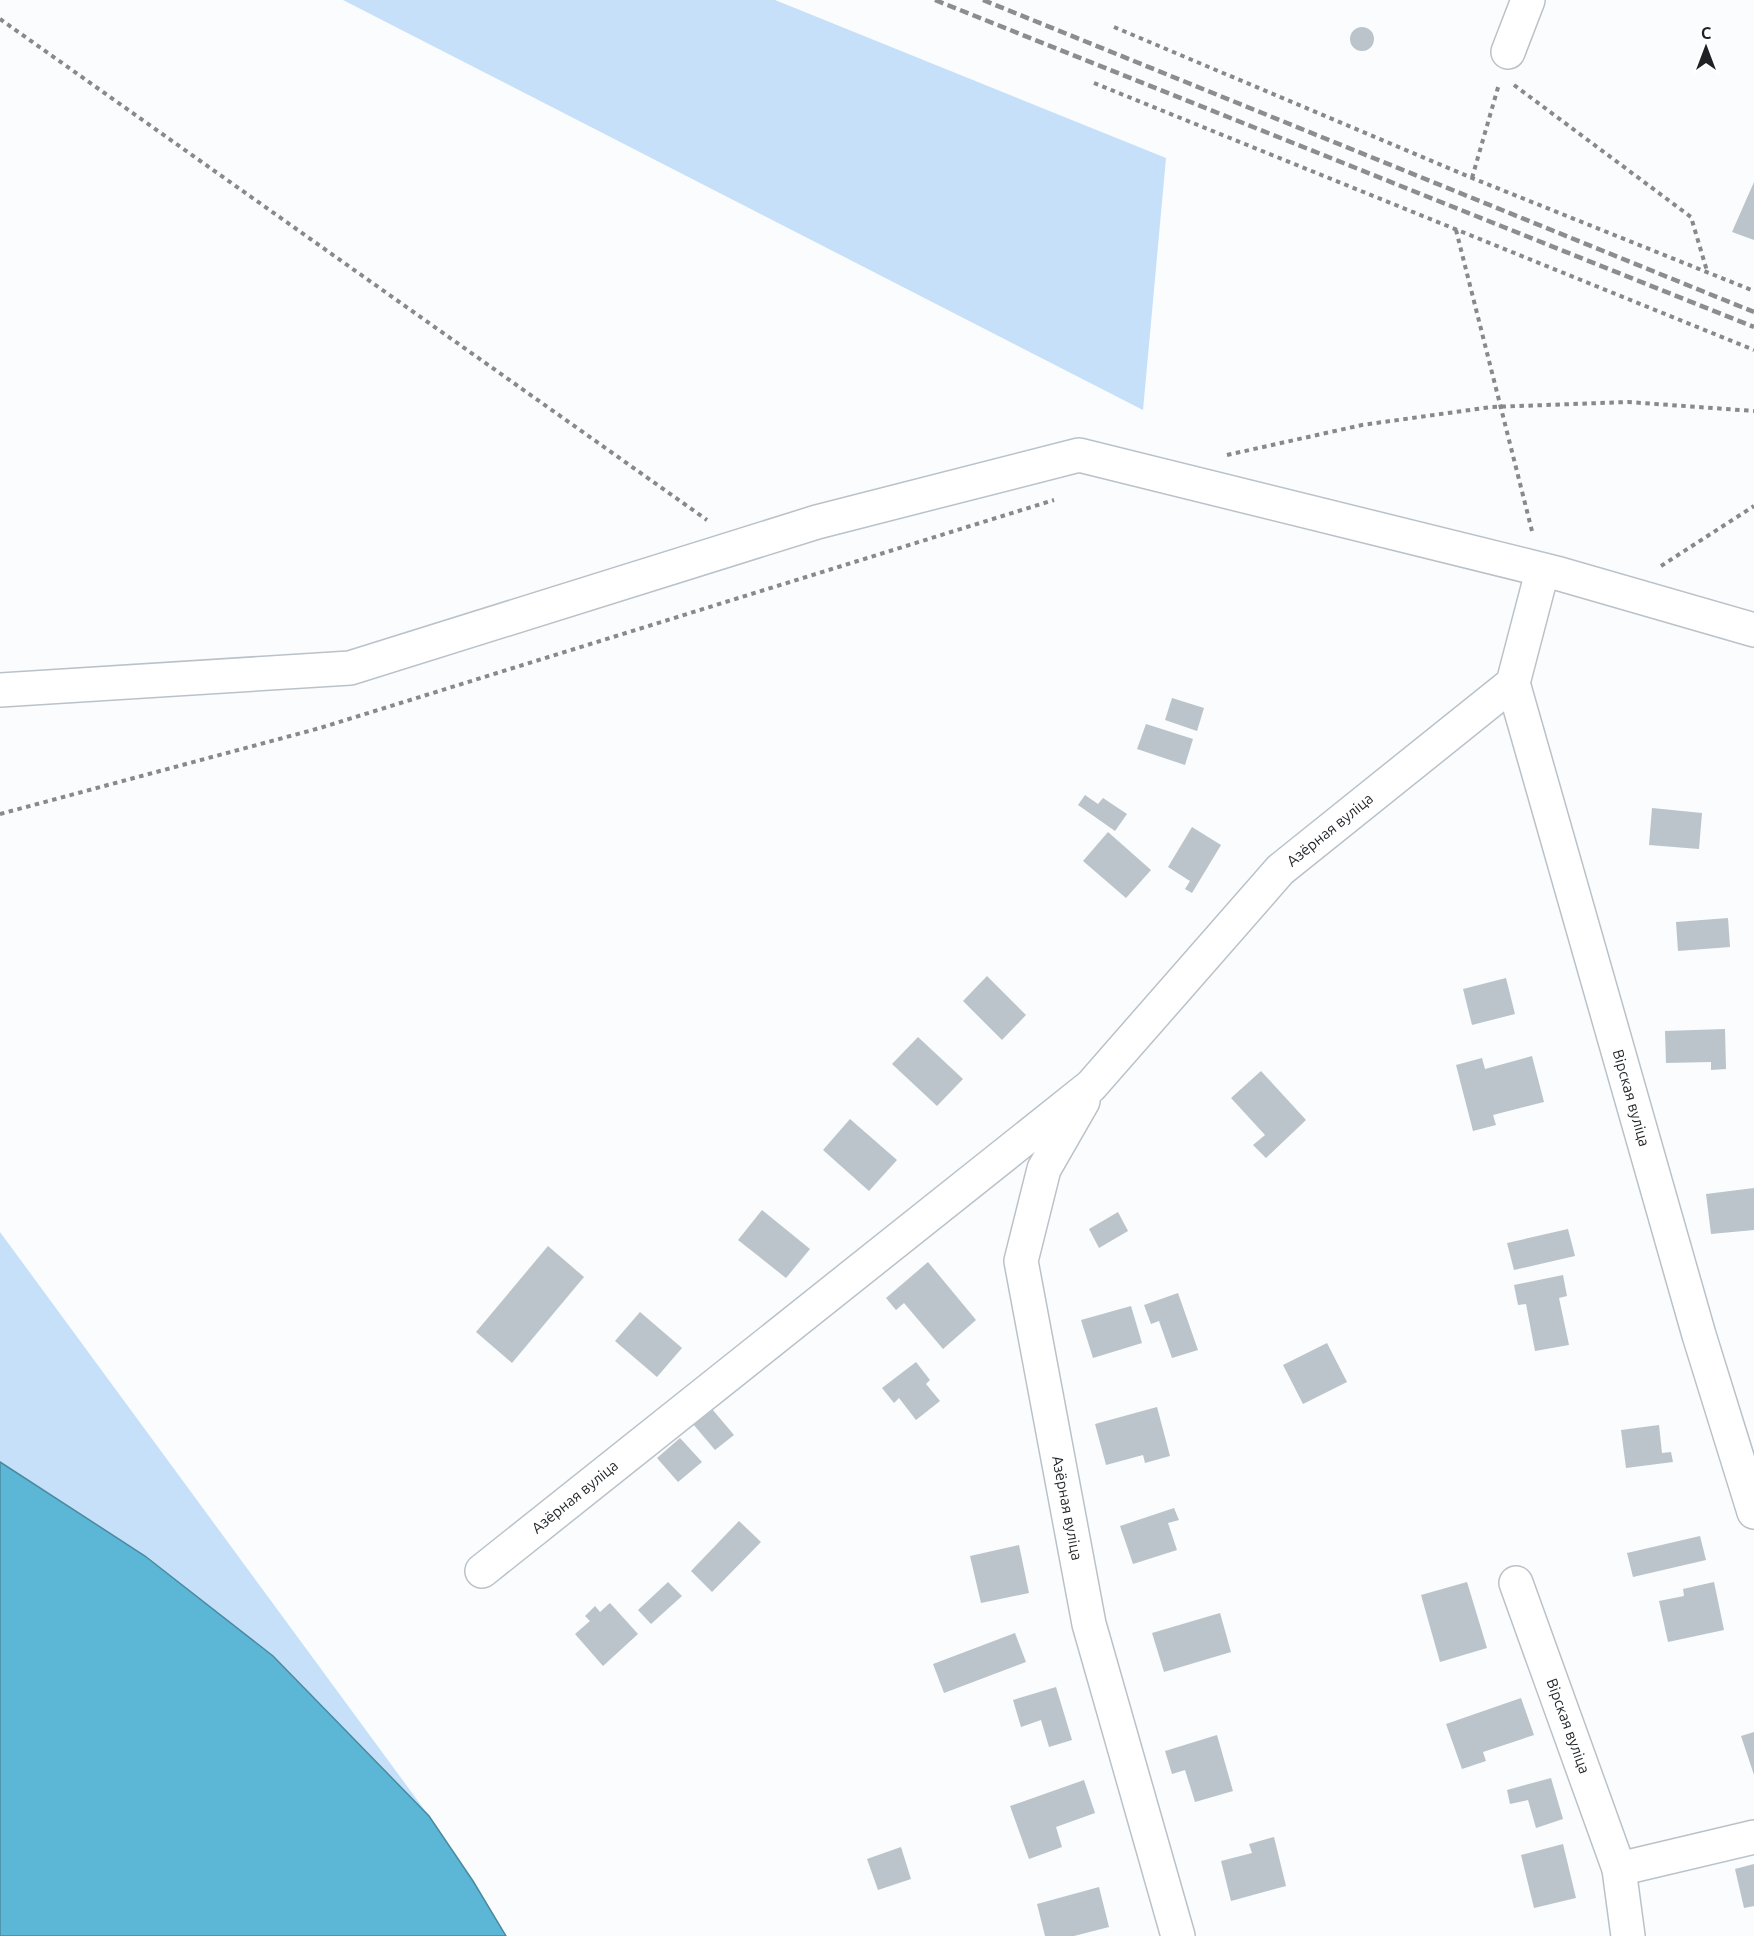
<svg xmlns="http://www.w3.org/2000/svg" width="1754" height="1936" font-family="Ubuntu,sans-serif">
	<rect width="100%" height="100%" fill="#fafcfd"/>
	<g fill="#c5e0f8">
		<polygon points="343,0 775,0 1166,158 1143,410"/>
		<polygon points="0,1232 429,1816 273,1656 145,1556 0,1462"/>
	</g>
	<polygon fill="#5cb6d6" stroke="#4a8aa1" stroke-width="1.5" points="0,1462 145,1556 273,1656 429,1816 473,1881 506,1936 0,1936"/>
	<g fill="#bbc4cb">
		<circle cx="1362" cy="39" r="12"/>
		<polygon points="1754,182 1754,240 1732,232"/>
		<polygon points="1172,698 1204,708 1197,731 1165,720"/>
		<polygon points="1146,724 1193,739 1185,765 1137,749"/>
		<polygon points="1085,795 1098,804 1103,798 1127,814 1115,831 1078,805"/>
		<polygon points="1652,808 1702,813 1699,849 1649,845"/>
		<polygon points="1192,827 1221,845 1192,893 1185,889 1190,881 1168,867"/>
		<polygon points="1108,832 1151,870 1126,898 1083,861"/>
		<polygon points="1728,918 1730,947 1678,951 1676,922"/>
		<polygon points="987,976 1026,1015 1002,1040 963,1001"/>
		<polygon points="1506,978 1515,1014 1472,1025 1463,989"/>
		<polygon points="1725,1029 1726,1069 1711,1070 1711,1062 1666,1063 1665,1031"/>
		<polygon points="918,1037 963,1079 937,1106 892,1064"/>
		<polygon points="1532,1056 1544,1102 1493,1115 1496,1125 1473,1131 1456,1065 1482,1058 1485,1069"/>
		<polygon points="1261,1071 1306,1120 1266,1158 1253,1145 1265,1135 1231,1098"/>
		<polygon points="850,1119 897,1160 869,1191 823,1150"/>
		<polygon points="1754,1188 1754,1230 1711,1234 1706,1194"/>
		<polygon points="762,1210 810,1249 786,1278 738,1240"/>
		<polygon points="1118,1212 1128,1231 1099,1248 1089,1229"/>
		<polygon points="1568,1229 1575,1256 1514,1270 1507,1243"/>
		<polygon points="548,1246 584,1277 512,1363 476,1332"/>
		<polygon points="928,1262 976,1320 943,1349 904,1303 896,1310 886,1298"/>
		<polygon points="1563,1275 1567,1296 1559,1298 1569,1345 1535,1351 1526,1304 1518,1305 1514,1285"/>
		<polygon points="1178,1293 1198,1350 1172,1358 1159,1321 1151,1324 1144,1305"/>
		<polygon points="1131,1306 1142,1343 1093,1358 1081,1320"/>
		<polygon points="640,1312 682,1348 657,1377 615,1341"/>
		<polygon points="1327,1343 1347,1382 1303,1404 1283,1365"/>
		<polygon points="916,1362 930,1380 926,1384 940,1401 916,1420 899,1398 894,1403 882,1388"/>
		<polygon points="1157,1407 1170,1456 1145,1463 1143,1455 1106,1465 1095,1424"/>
		<polygon points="712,1409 734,1435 715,1450 693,1424"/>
		<polygon points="1659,1425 1662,1453 1671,1452 1673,1462 1626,1468 1621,1430"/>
		<polygon points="680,1438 702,1462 678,1482 657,1458"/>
		<polygon points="1174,1508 1179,1520 1168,1523 1177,1550 1133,1564 1120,1526"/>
		<polygon points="739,1521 761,1542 712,1592 691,1571"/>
		<polygon points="1700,1536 1706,1560 1633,1577 1627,1553"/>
		<polygon points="1019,1545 1029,1593 981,1603 970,1556"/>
		<polygon points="668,1582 682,1596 651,1624 638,1610"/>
		<polygon points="1467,1582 1487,1648 1440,1662 1421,1595"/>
		<polygon points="1714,1582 1724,1630 1668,1642 1659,1601 1684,1596 1683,1589"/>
		<polygon points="610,1603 638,1634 603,1666 575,1634 590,1621 585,1616 595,1606 600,1612"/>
		<polygon points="1220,1613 1231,1652 1164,1672 1152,1633"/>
		<polygon points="1015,1633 1026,1662 944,1693 933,1664"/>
		<polygon points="1056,1687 1072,1740 1049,1747 1041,1720 1021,1727 1013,1700"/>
		<polygon points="1521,1698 1534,1735 1483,1752 1486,1761 1462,1769 1446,1724"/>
		<polygon points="1754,1732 1754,1775 1741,1736"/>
		<polygon points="1217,1735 1233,1791 1195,1802 1185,1770 1172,1774 1165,1751"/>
		<polygon points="1551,1778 1563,1819 1536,1828 1528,1800 1510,1804 1507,1790"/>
		<polygon points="1084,1780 1095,1813 1056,1827 1062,1847 1029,1859 1010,1806"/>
		<polygon points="1274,1837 1286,1886 1231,1901 1221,1861 1252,1853 1249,1844"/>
		<polygon points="1563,1844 1576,1898 1534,1908 1521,1855"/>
		<polygon points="901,1847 911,1879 878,1890 867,1859"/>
		<polygon points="1754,1864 1754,1906 1744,1908 1735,1869"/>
		<polygon points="1099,1887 1109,1927 1074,1936 1045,1936 1037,1904"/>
	</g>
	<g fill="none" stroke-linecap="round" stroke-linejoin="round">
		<g stroke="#bac2c9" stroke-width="36">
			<g id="minor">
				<polyline points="1508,52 1528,0"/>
				<polyline points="1513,683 1699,1335 1754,1512"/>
				<polyline points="0,690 350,668 817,522 1079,455 1560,574 1754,630"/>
				<polyline points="1083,1101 1044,1169 1021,1261 1089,1624 1178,1936"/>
				<polyline points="482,1571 1091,1086 1280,870 1513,683 1542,572"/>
				<polyline points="1516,1583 1619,1869 1754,1837"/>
				<polyline points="1619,1869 1628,1936"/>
			</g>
		</g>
		<g stroke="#87898b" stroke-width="4" stroke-dasharray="4.5 4.5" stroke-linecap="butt">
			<polyline points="0,19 707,520"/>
			<polyline points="1114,27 1472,178 1754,291"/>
			<polyline points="1094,83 1754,350"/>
			<polyline points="1514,85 1691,217 1707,271"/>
			<polyline points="1472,178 1499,84"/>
			<polyline points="1456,230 1532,531"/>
			<polyline points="1227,455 1362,425 1491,407 1628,402 1754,411"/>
			<polyline points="1661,566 1754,506"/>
			<polyline points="0,814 320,728 1054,500"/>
		</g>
		<use href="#minor" stroke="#fff" stroke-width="33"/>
		<g stroke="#8b8e90" stroke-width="4.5" stroke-dasharray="9 4.5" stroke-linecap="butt">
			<polyline points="935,0 1754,327"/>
			<polyline points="983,0 1754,312"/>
		</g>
	</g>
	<g text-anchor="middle" stroke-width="4.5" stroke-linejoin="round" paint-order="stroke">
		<g font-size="15" fill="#1f2225" stroke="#fff">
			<text transform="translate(1330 830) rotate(-39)" y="5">Азёрная вуліца</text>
			<text transform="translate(1631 1098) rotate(74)" y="5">Вірская вуліца</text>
			<text transform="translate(575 1497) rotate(-39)" y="5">Азёрная вуліца</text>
			<text transform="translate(1067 1508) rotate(79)" y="5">Азёрная вуліца</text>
			<text transform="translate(1568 1726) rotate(70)" y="5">Вірская вуліца</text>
		</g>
	</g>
	<g transform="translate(1706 48)" stroke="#ffffff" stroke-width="4.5" paint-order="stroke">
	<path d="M0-4.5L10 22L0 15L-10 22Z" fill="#1f2225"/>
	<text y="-9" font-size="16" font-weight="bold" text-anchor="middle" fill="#1f2225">С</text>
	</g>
</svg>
